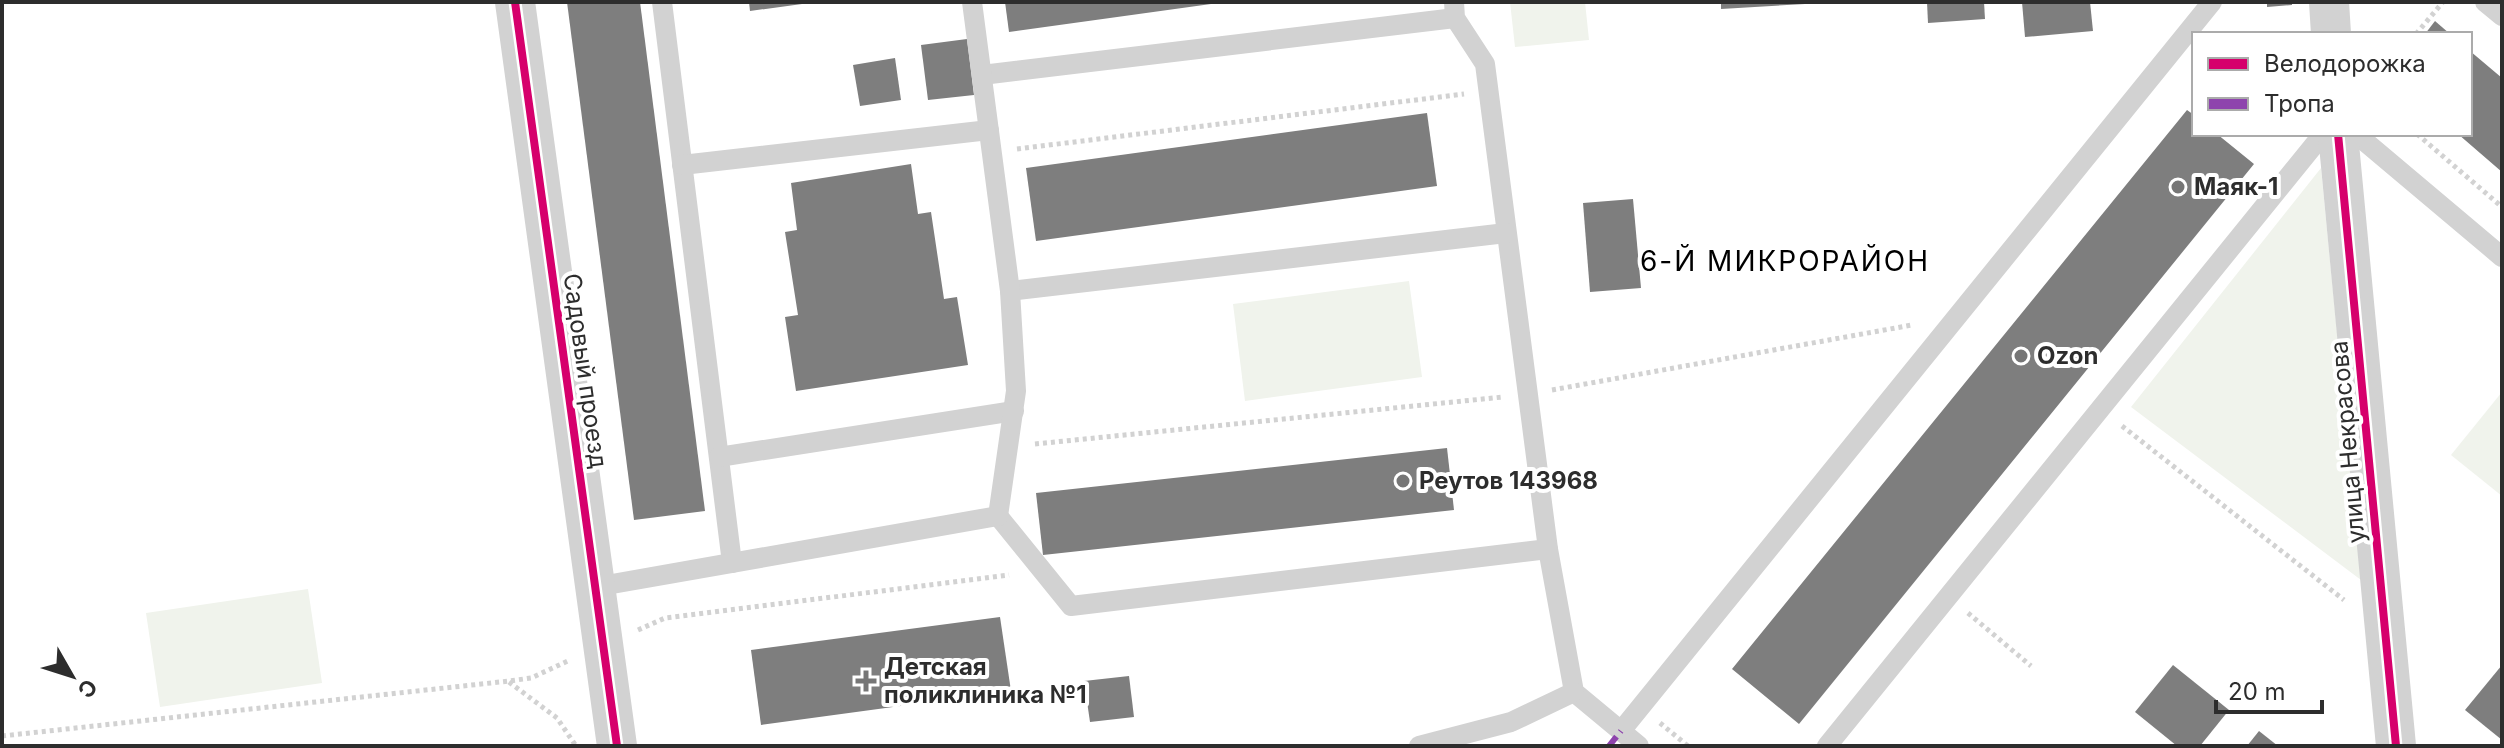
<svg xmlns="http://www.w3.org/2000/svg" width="2504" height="748" font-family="Inter,sans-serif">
	<rect width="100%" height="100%" fill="#fff"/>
	<g fill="#f0f3ec">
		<polygon points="1510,2 1585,2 1589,40 1515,47"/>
		<polygon points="2321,168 2361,580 2131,407"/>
		<polygon points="1409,281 1422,377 1245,401 1233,304"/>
		<polygon points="2502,392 2502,496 2451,455"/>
		<polygon points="308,589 322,683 160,707 146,613"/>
	</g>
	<g fill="#7e7e7e">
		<polygon points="567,2 640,2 705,511 634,520"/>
		<polygon points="749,2 802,2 802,4 750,11"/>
		<polygon points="1005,2 1211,2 1211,4 1009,32"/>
		<polygon points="1721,2 1805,2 1805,4 1721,9"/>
		<polygon points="1927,2 1984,2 1985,19 1928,23"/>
		<polygon points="2022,2 2090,2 2093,31 2025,37"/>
		<polygon points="2267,2 2292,2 2292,5 2267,7"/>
		<polygon points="2435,21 2450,34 2425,34"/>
		<polygon points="967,39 974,95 928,100 921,45"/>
		<polygon points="2470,51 2502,78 2502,172 2458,134 2470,134"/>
		<polygon points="895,58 901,100 860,106 853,65"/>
		<polygon points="2187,110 2194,115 2194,134 2217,134 2254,164 1799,724 1732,669"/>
		<polygon points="1427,113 1437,186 1036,241 1026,168"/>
		<polygon points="911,164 918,214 931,212 944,299 957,297 968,365 796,391 785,317 798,315 785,232 797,230 791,183"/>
		<polygon points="1633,199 1641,288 1590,292 1583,203"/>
		<polygon points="1447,448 1454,510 1043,555 1036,493"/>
		<polygon points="1000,617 1011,691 761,725 751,650"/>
		<polygon points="2173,665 2229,710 2200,746 2177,746 2135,712"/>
		<polygon points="2502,665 2502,740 2465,710"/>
		<polygon points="1129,676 1134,717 1090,722 1084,681"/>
		<polygon points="2259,731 2278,746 2247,746"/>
	</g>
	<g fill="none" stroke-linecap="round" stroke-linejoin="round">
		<g stroke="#d2d2d2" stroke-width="5" stroke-dasharray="4 4" stroke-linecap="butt">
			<polyline points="2416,34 2443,2"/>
			<polyline points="2417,134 2502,207"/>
			<polyline points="1017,149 1464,94"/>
			<polyline points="1552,390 1912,325"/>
			<polyline points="2122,426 2344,600"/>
			<polyline points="1035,444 1503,397"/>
			<polyline points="1968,613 2031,666"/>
			<polyline points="638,630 665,618 1009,575"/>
			<polyline points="509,682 557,718 576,746"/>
			<polyline points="1660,723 1688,746"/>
			<polyline points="2,736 509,681 531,678 570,660"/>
		</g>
		<g stroke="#d2d2d2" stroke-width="20">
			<polyline points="662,2 732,563"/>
			<polyline points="1454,2 1455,18 1485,64 1548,549 1574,692 1639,746"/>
			<polyline points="2485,2 2502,16"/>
			<polyline points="982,75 1455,18"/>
			<polyline points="2356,134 2502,257"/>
			<polyline points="682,165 989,130"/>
			<polyline points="1010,291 1506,233"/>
			<polyline points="719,457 1014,411"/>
			<polyline points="998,516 1071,606 1548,549"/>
			<polyline points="595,587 998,516 1016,391 1010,291 972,2"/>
			<polyline points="1621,731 2212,2"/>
			<polyline points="1419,746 1511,722 1574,692"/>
			<polyline points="1827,746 2323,134"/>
		</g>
		<g stroke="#d2d2d2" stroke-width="40">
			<polyline points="515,2 617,746"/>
			<polyline points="2329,2 2331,34"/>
			<polyline points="2338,134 2396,746"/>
		</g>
		<polyline stroke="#8e44ad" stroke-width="6" stroke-dasharray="12 6" stroke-linecap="butt" points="1609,746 1621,731"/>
		<g stroke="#fff" stroke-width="13">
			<g id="cycleway">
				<polyline points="515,2 617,746"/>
				<polyline points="2338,134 2396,746"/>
			</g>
		</g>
		<use href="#cycleway" stroke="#d6006c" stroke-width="8"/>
	</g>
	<g fill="#767676" stroke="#fff" stroke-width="3">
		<circle cx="2178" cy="187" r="8"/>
		<circle cx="2021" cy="356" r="8"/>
		<circle cx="1403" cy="481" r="8"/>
		<path d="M862 669h8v8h8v8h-8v8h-8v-8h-8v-8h8z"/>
	</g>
	<g text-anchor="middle" stroke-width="8" stroke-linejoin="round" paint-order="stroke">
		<g font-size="24" font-weight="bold" fill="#2d2d2d" stroke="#fff" text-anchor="start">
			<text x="2194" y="195">Маяк-1</text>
			<text x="2037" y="364">Ozon</text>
			<text x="1419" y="489">Реутов 143968</text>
			<text x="884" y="675">Детская<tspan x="884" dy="28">поликлиника №1</tspan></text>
		</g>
		<g font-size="24" fill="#2d2d2d" stroke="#fff">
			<text transform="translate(585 371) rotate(82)" y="8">Садовый проезд</text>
			<text transform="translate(2348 442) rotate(-95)" y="8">улица Некрасова</text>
		</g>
		<g font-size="28" letter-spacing="2" fill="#000" stroke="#fff">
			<text x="1785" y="271">6-Й МИКРОРАЙОН</text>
		</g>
	</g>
	<rect width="2504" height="748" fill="none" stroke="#2d2d2d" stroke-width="8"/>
	<rect x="2192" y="32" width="280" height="104" fill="#ffffff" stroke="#ababab" stroke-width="2"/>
	<rect x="2208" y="58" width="40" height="12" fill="#d6006c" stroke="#ababab" stroke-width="2"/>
	<text x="2264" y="72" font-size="24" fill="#2d2d2d">Велодорожка</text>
	<rect x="2208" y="98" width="40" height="12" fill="#8e44ad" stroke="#ababab" stroke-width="2"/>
	<text x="2264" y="112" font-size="24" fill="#2d2d2d">Тропа</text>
	<g transform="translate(72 676) rotate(129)" stroke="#ffffff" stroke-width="6" paint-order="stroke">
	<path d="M0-6L14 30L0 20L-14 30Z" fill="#2d2d2d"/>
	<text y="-12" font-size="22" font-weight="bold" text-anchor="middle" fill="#2d2d2d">С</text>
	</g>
	<path d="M2216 700v12h106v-12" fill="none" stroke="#2d2d2d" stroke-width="4"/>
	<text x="2228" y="700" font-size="24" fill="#2d2d2d" stroke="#ffffff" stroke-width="6" paint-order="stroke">20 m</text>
</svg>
